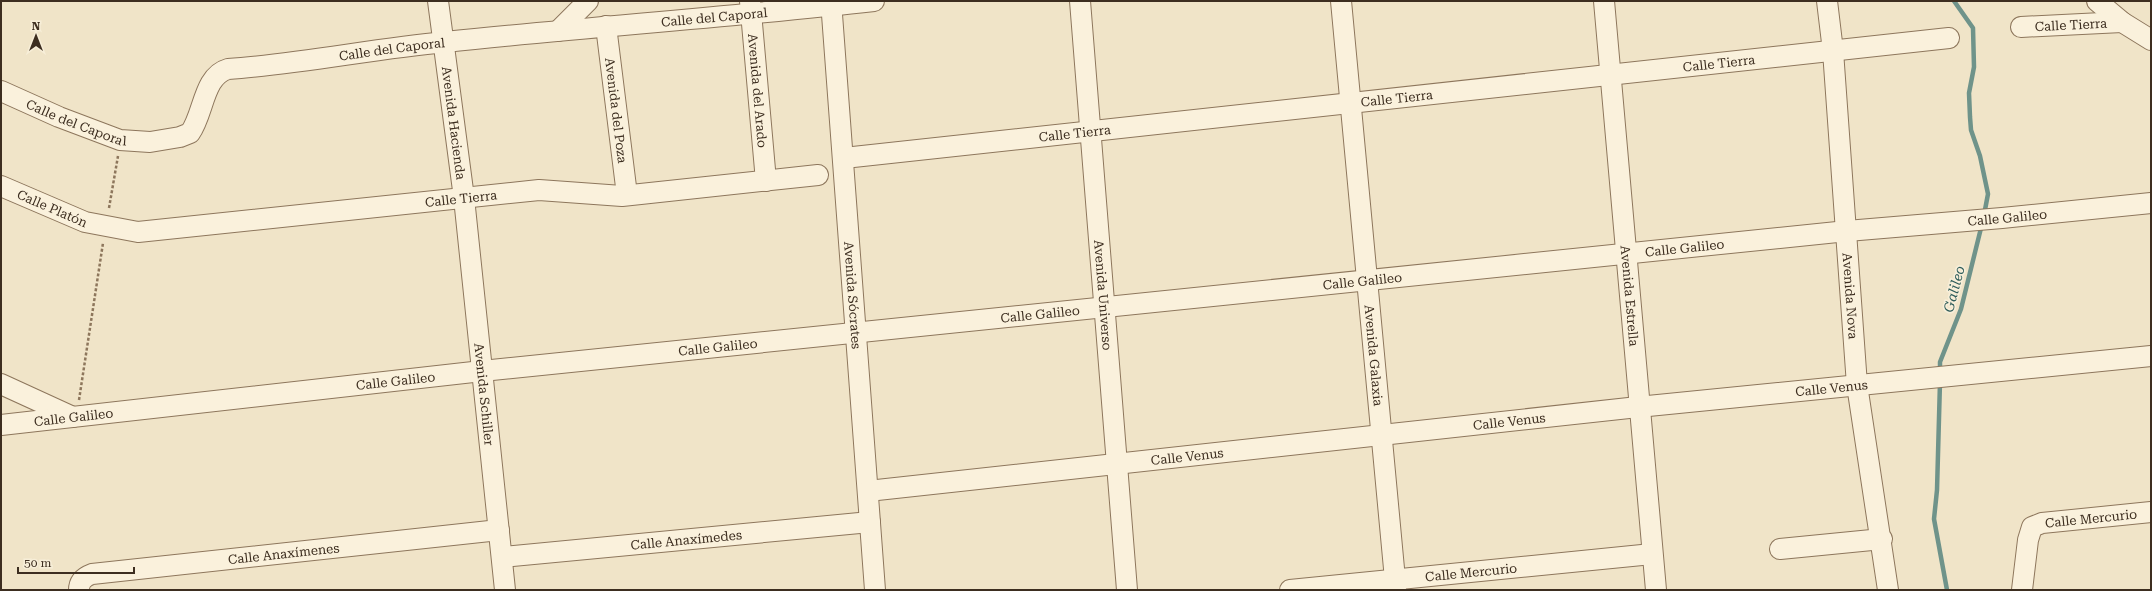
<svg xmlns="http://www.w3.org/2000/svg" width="2152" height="591" font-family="'Roboto Serif',serif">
	<rect width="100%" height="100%" fill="#f0e4c8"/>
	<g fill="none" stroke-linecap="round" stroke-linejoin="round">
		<g stroke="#6f938a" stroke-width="4.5">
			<polyline points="1954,1 1973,28 1974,67 1969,93 1970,117 1971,130 1980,156 1988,194 1984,215"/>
			<polyline points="1940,373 1940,362 1961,309 1982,224"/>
			<polyline points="1940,382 1937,490 1934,519 1947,590"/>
		</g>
		<g stroke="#8d765c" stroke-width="22">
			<g id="minor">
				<path id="s1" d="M 438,1 L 464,198 L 505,590"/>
				<path id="s2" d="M 750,1 L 766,181"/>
				<path id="s3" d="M 831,1 L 875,590"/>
				<path id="s4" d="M 1080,1 L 1127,590"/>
				<path id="s5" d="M 1341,1 L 1396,590"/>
				<path id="s6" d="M 1604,1 L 1656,590"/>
				<path id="s7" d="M 1827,1 L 1833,51 L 1857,385 L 1888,590"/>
				<polyline points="2097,1 2122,22 2151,40"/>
				<path id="s8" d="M 606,26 L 627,195"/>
				<path id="s9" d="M 2021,27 L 2122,22"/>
				<polyline points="558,31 588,1"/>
				<path id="s10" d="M 1,91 L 59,117 L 120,140 L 150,142 L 180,137 L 190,133 C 204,114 203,76 228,69 C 300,64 372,49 445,42 C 588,27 731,17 874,1"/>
				<path id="s11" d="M 844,158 L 1949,38"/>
				<path id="s12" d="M 1,186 L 85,222 L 138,232 L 539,190 L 622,196 L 818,175"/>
				<polyline points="1,384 73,417"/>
				<path id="s13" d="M 1,425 L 482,371 L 1847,231 L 2002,218 L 2151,203"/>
				<path id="s14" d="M 868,491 L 1638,407 L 2151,356"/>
				<polyline points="1780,549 1882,539"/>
				<path id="s15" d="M 502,557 L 870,522"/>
				<path id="s16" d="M 79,590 C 79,581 84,577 92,574 L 499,530"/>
				<path id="s17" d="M 1290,590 L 1652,554"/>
				<path id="s18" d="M 2022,590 L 2028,540 L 2032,527 L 2042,523 L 2151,512"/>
			</g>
		</g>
		<g stroke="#8d765c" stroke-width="2.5" stroke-dasharray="3 2" stroke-linecap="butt">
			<polyline points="109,208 118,156"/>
			<polyline points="79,400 103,243"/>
		</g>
		<use href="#minor" stroke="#faf1dc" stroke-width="20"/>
	</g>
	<g text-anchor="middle" stroke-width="3.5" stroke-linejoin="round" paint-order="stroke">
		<g font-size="13" fill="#3d2e20" stroke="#f7eed8">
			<text dy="5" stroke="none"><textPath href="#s10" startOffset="766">Calle del Caporal</textPath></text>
			<text dy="5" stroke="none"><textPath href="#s9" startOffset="50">Calle Tierra</textPath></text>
			<text dy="5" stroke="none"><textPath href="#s10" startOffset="442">Calle del Caporal</textPath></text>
			<text dy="5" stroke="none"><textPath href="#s11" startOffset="880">Calle Tierra</textPath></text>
			<text dy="5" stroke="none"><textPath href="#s2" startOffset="90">Avenida del Arado</textPath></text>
			<text dy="5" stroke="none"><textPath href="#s11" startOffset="556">Calle Tierra</textPath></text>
			<text dy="5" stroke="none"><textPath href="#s8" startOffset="85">Avenida del Poza</textPath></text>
			<text dy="5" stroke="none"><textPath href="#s10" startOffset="82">Calle del Caporal</textPath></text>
			<text dy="5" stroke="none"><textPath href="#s1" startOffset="123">Avenida Hacienda</textPath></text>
			<text dy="5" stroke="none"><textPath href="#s11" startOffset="232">Calle Tierra</textPath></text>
			<text dy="5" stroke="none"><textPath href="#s12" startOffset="470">Calle Tierra</textPath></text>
			<text dy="5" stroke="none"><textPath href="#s12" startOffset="56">Calle Platón</textPath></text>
			<text dy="5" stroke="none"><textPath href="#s13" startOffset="2017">Calle Galileo</textPath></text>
			<text dy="5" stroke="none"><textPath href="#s13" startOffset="1693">Calle Galileo</textPath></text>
			<text dy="5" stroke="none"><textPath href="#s13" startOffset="1369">Calle Galileo</textPath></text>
			<text dy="5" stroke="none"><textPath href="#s3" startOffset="295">Avenida Sócrates</textPath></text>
			<text dy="5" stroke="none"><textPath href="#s4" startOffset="295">Avenida Universo</textPath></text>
			<text dy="5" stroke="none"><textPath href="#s6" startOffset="296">Avenida Estrella</textPath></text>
			<text dy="5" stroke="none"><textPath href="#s7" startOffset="296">Avenida Nova</textPath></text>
			<text dy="5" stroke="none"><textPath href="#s13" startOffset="1045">Calle Galileo</textPath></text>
			<text dy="5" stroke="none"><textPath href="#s13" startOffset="721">Calle Galileo</textPath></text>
			<text dy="5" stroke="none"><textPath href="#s5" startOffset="356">Avenida Galaxia</textPath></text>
			<text dy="5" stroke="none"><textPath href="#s13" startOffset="397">Calle Galileo</textPath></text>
			<text dy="5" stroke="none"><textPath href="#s14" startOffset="969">Calle Venus</textPath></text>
			<text dy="5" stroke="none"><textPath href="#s1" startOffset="396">Avenida Schiller</textPath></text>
			<text dy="5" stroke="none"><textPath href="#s13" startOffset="73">Calle Galileo</textPath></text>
			<text dy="5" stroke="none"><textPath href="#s14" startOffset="645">Calle Venus</textPath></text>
			<text dy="5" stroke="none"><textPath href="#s14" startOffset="321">Calle Venus</textPath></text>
			<text dy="5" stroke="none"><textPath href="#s18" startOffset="124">Calle Mercurio</textPath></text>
			<text dy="5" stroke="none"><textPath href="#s15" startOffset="185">Calle Anaxímedes</textPath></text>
			<text dy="5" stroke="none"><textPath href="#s16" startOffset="215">Calle Anaxímenes</textPath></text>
			<text dy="5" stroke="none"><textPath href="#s17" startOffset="182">Calle Mercurio</textPath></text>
		</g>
		<g font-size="14" font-style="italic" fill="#2f5d5a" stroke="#f7eed8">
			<text transform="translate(1954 289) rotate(-75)" y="5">Galileo</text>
		</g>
	</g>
	<rect width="2152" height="591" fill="none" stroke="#3d2e20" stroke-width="4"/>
	<g transform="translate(36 36)" stroke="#f7eed8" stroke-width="3" paint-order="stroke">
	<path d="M0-3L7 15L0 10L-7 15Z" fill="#3d2e20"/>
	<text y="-6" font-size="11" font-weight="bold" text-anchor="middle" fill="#3d2e20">N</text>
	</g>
	<path d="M18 567v6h116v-6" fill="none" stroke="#3d2e20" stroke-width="2"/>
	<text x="24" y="567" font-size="12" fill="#3d2e20" stroke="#f7eed8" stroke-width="3" paint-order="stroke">50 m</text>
</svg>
